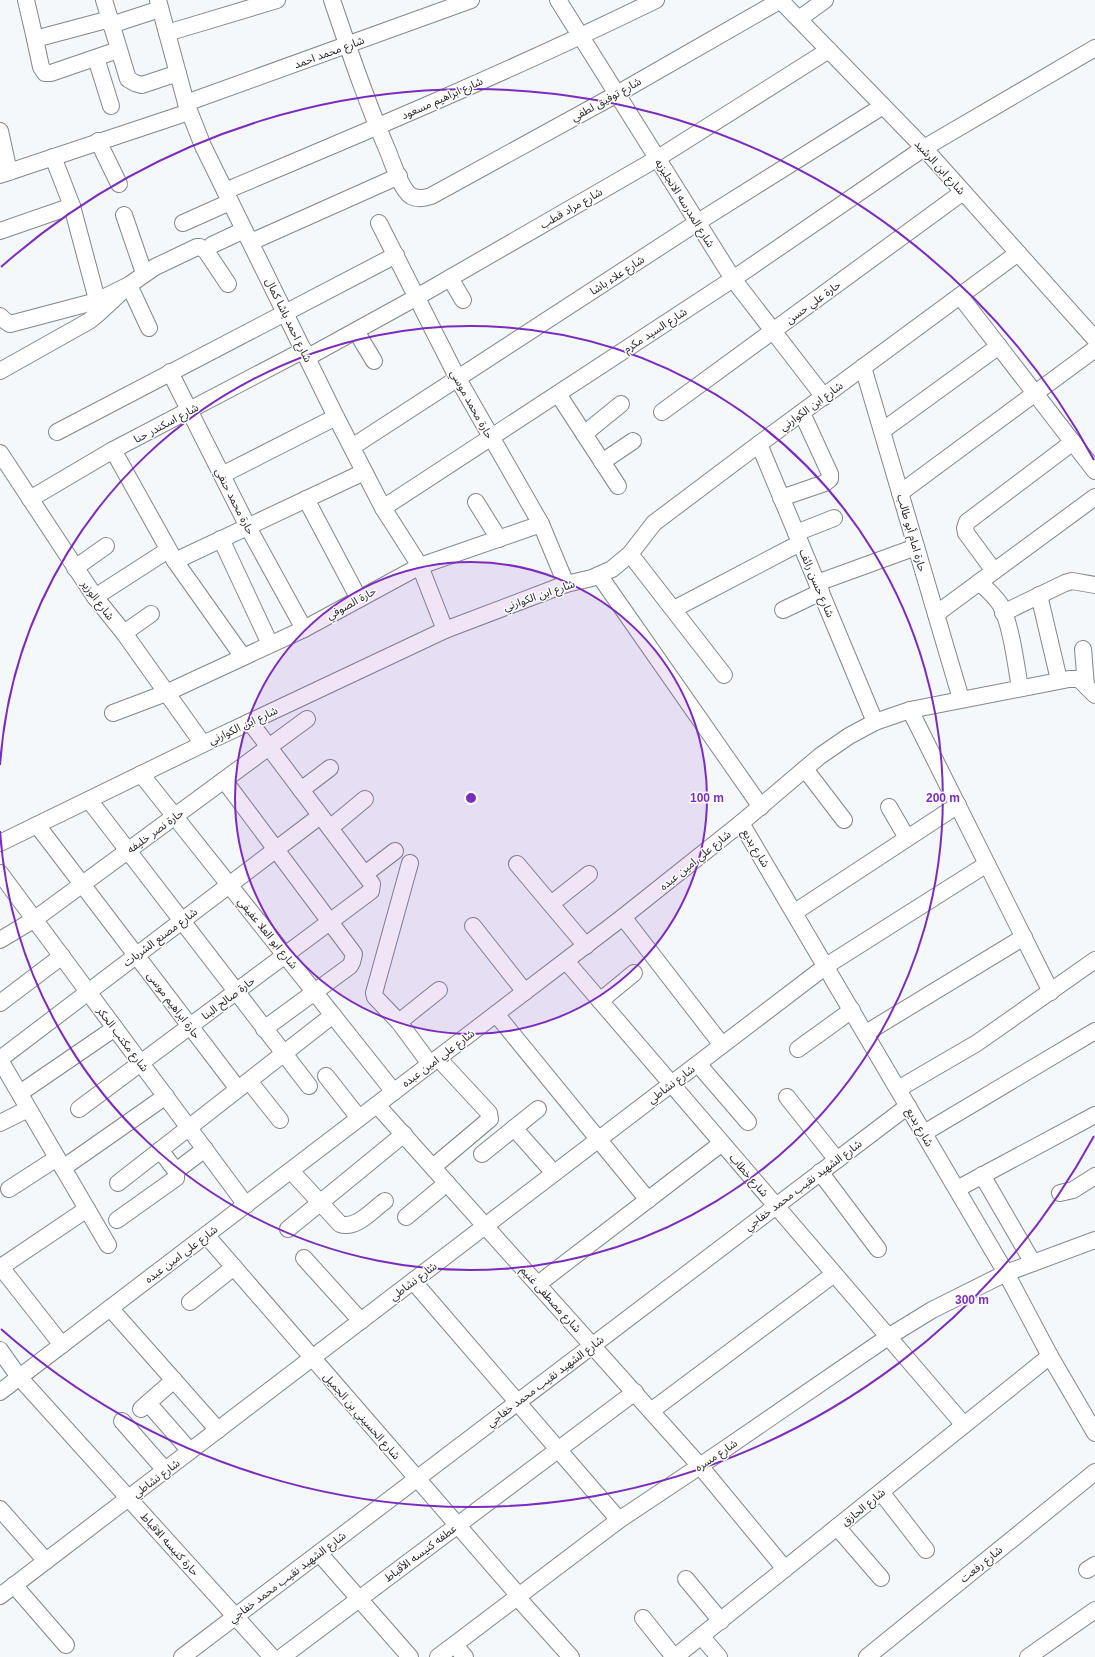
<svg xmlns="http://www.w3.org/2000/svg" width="1095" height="1657" font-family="Helvetica,'Noto Sans Arabic',sans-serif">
	<rect width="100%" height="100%" fill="#f5f8fb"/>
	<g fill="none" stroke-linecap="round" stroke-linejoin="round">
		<g stroke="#84878a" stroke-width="18">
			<g id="minor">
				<polyline points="26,0 35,39 110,19"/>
				<polyline points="104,0 128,79 135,83 142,85 178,73"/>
				<polyline points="158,0 186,103 203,146 336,417 383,508 420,566 445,630"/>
				<path d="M 332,0 C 349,50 366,101 387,149 C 393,163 397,179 406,191 C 412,200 422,199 431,196 L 617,94 L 781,0"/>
				<polyline points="558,0 733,279 824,397"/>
				<polyline points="780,0 924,148 1095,339"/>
				<polyline points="799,19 825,0"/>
				<polyline points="111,25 160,9"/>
				<polyline points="167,33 277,0"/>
				<polyline points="35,39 41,67 45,73 51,73 118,50"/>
				<polyline points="96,58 111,106"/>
				<polyline points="186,103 471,0"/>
				<polyline points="0,131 9,172"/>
				<polyline points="98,141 119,184"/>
				<polyline points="53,157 72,206 100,311"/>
				<polyline points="0,175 189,112"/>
				<path d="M 225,191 C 370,130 515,69 656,0"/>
				<polyline points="124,215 144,273"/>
				<polyline points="183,223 230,202"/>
				<polyline points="379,223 458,379 541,524 566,584"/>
				<polyline points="0,231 72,206"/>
				<polyline points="251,242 399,176"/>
				<polyline points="212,245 244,230"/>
				<polyline points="450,278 463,300"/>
				<polyline points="960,296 1095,471"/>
				<polyline points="0,316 4,320 10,324 97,301 129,285 155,267 197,247 200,247 206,251 228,284"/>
				<polyline points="356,331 374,361"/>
				<polyline points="308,357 417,297 658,158 829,50"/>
				<polyline points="863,367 961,699"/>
				<polyline points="0,371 89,321 100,312 129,285 149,328"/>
				<polyline points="170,372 248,527 304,629"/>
				<polyline points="558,394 618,486"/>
				<polyline points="662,412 963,192"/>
				<polyline points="882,431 999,346"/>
				<polyline points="57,432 396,255"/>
				<polyline points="584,434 621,404"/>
				<polyline points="759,444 875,722"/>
				<polyline points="352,447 698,222 883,106"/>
				<polyline points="113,450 175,561 243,657"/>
				<polyline points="0,453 95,597 124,633 203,744"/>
				<polyline points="602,462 633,441"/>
				<polyline points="222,475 336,417"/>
				<polyline points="900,493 1095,349"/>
				<polyline points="781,498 825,483 830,479 830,474 802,413"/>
				<polyline points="30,499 113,450 304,350"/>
				<polyline points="306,499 359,599"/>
				<polyline points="476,502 499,539"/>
				<polyline points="383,508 733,279 924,148 1095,48"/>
				<polyline points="796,533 834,518"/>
				<polyline points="221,539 270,644"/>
				<polyline points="630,554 724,675"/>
				<polyline points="175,561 364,472"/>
				<polyline points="75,568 106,546"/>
				<polyline points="994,571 966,533 965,528 967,522 1073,442"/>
				<polyline points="599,575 761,807"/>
				<path d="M 979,582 C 987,589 994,595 1000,604 C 1011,623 1016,665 1020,688"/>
				<polyline points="817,583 916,547"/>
				<polyline points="1039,595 1059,680"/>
				<polyline points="95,597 168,550"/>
				<polyline points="674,609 800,543"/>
				<polyline points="783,610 821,592"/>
				<polyline points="1003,613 1065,583 1072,581 1095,585"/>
				<polyline points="936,614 1095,497"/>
				<polyline points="124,633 151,614"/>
				<polyline points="1083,649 1086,686"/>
				<polyline points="910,710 1051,992"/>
				<polyline points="113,713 166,693 304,629 420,566 541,524"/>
				<polyline points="805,769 844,820"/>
				<polyline points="141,774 394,1092"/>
				<polyline points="224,780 354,954 352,962 350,966 264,1029"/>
				<polyline points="301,790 330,768"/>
				<polyline points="89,800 309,1086"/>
				<polyline points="889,807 907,838"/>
				<polyline points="741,823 1006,1273 1050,1356 1095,1433"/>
				<polyline points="37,825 238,1089"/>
				<polyline points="330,828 365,799"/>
				<polyline points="0,843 203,744 445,630 566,584 592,578 612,569 630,554 654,523 759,444 1018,253"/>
				<polyline points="410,863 374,993 375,997 399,1022 430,1064"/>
				<polyline points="517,864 586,946"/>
				<polyline points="0,873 246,1205"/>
				<polyline points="365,874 395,851"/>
				<polyline points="551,904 589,874"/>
				<polyline points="795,912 958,805"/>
				<polyline points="623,917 722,1045"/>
				<polyline points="473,926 525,992"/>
				<polyline points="0,940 35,919 307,719"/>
				<polyline points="566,961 964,1425"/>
				<polyline points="600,1001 634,973"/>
				<polyline points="0,1003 62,956"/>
				<polyline points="496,1014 648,1200"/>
				<polyline points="399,1022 439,990"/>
				<polyline points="866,1033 1024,937"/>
				<polyline points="798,1049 852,1010"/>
				<polyline points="0,1059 320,816"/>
				<polyline points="0,1060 108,1245"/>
				<polyline points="698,1064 748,1122"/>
				<polyline points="326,1076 359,1118"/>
				<polyline points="249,1081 280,1120"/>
				<polyline points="898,1089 977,1043 1095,960"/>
				<polyline points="20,1093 115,1028"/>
				<polyline points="787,1097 837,1160"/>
				<polyline points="377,1105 700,1466 785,1569"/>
				<polyline points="79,1109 371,891 372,884 250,722"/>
				<polyline points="0,1123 28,1109"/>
				<polyline points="514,1128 554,1173"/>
				<polyline points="924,1133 1095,1031"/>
				<polyline points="482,1154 538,1109"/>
				<polyline points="433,1167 490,1119 489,1113 438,1058"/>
				<polyline points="63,1168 166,1096"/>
				<polyline points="176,1171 205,1149"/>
				<path d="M 291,1171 L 340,1224 C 356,1230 372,1210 385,1201"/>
				<polyline points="820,1172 878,1249"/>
				<polyline points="982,1175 1033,1263"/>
				<polyline points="118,1183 333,1015"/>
				<polyline points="9,1189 57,1158"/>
				<polyline points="957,1189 1095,1115"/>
				<polyline points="1060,1193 1073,1190 1095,1176"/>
				<polyline points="406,1217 447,1183"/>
				<polyline points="117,1220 176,1178 176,1171 160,1150"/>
				<polyline points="288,1229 404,1134"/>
				<polyline points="206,1235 519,1596"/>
				<polyline points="304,1258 361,1321"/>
				<polyline points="0,1266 62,1345"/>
				<polyline points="1,1267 87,1209"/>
				<polyline points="413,1281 619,1520"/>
				<polyline points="538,1284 722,1143"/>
				<polyline points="190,1302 234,1267"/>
				<polyline points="110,1308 218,1430"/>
				<polyline points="0,1350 19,1377 272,1657"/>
				<polyline points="0,1392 623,917 741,823 820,756 849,736 875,722 910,710 1069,679 1079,679 1095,695"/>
				<polyline points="148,1403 190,1451"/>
				<polyline points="141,1409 174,1380"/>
				<polyline points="651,1411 834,1274"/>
				<polyline points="122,1421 165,1470"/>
				<polyline points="881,1492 926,1550"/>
				<polyline points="0,1509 46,1561"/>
				<polyline points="837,1527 881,1578"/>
				<polyline points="319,1553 410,1657"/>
				<polyline points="1087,1570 1095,1565"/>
				<polyline points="686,1579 721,1621"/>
				<polyline points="14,1585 66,1645"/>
				<polyline points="0,1596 826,966 987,864"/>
				<polyline points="517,1597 571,1657"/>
				<polyline points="643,1618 674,1657"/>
				<polyline points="701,1636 719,1657"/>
				<polyline points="455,1645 465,1657"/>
				<polyline points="182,1657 908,1106"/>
				<polyline points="282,1657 635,1392"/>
				<polyline points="438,1657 619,1520 700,1466 888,1337 932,1310 1006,1273 1095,1240"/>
				<polyline points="675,1657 1050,1356"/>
				<polyline points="867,1657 1095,1472"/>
				<polyline points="1028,1657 1095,1610"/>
			</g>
		</g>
		<use href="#minor" stroke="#fff" stroke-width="16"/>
	</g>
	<circle cx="471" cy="798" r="236" fill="#7b2cbf" fill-opacity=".12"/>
	<g fill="none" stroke="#7b2cbf" stroke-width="2">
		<circle cx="471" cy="798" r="236"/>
		<path d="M0 765A472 472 0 1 1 0 831"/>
		<path d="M1094 1136A709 709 0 0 1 1 1329M1 267A709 709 0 0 1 1094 460"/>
	</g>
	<g text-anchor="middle" stroke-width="3" stroke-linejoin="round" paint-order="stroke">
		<g font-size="11" fill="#242526" stroke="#fff">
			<text transform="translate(329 52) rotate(-20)" y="4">شارع محمد احمد</text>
			<text transform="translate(442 98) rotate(-24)" y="4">شارع ابراهيم مسعود</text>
			<text transform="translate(606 99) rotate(-29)" y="4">شارع توفيق لطفي</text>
			<text transform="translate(940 167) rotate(48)" y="4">شارع ابن الرشيد</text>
			<text transform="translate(685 203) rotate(58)" y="4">شارع المدرسه الانجليزيه</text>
			<text transform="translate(571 208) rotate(-30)" y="4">شارع مراد قطب</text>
			<text transform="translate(617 275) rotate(-33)" y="4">شارع علاء باشا</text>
			<text transform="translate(813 302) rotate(-36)" y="4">حارة علي حسن</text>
			<text transform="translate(289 320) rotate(64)" y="4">شارع احمد باشا كمال</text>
			<text transform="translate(655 330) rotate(-33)" y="4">شارع السيد مكرم</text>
			<text transform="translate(472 404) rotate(61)" y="4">حارة محمد موسي</text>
			<text transform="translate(811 406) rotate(-36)" y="4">شارع ابن الكوارني</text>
			<text transform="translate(166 423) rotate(-28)" y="4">شارع اسكندر حنا</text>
			<text transform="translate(235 501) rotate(63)" y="4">حارة محمد حنفي</text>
			<text transform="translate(912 533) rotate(74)" y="4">حارة امام أبو طالب</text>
			<text transform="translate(817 583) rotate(67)" y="4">شارع حسن رائف</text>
			<text transform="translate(539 595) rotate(-19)" y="4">شارع ابن الكوارني</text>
			<text transform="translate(98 600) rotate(53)" y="4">شارع الوزير</text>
			<text transform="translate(351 603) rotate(-29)" y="4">حارة الصوفي</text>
			<text transform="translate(243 725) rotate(-25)" y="4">شارع ابن الكوارني</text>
			<text transform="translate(155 831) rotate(-36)" y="4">حارة نصر خليفه</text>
			<text transform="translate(756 848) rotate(59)" y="4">شارع بديع</text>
			<text transform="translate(695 860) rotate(-39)" y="4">شارع علي امين عبده</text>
			<text transform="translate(268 933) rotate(51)" y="4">شارع ابو العلا عفيفي</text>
			<text transform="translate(160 937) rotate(-37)" y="4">شارع مصنع الشربات</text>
			<text transform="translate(228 998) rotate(-37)" y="4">حارة صالح البنا</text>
			<text transform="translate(174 1005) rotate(53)" y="4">حارة ابراهيم موسى</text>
			<text transform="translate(123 1039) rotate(53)" y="4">شارع مكتب الحكر</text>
			<text transform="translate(438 1058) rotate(-37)" y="4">شارع علي امين عبده</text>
			<text transform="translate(671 1084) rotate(-37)" y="4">شارع نشاطي</text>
			<text transform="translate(920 1127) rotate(60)" y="4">شارع بديع</text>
			<text transform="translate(749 1175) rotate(49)" y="4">شارع خطاب</text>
			<text transform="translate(803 1185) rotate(-37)" y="4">شارع الشهيد نقيب محمد خفاجي</text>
			<text transform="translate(181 1254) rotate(-37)" y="4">شارع علي امين عبده</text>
			<text transform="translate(413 1281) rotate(-37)" y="4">شارع نشاطي</text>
			<text transform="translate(551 1299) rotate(48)" y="4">شارع مصطفى غنيم</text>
			<text transform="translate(545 1381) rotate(-37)" y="4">شارع الشهيد نقيب محمد خفاجي</text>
			<text transform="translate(362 1416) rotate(49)" y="4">شارع الحسيني بن الجميل</text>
			<text transform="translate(716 1455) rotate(-34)" y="4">شارع مسره</text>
			<text transform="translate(156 1478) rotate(-37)" y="4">شارع نشاطي</text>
			<text transform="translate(863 1507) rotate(-39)" y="4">شارع الحازق</text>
			<text transform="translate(170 1544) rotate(48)" y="4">حارة كنيسه الاقباط</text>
			<text transform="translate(420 1553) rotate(-37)" y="4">عطفه كنيسه الأقباط</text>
			<text transform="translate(981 1564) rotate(-39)" y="4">شارع رفعت</text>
			<text transform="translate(287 1577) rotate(-37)" y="4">شارع الشهيد نقيب محمد خفاجي</text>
		</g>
	</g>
	<circle cx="471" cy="798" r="6" fill="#7b2cbf" stroke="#fff" stroke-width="2"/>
	<g font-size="12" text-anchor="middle" font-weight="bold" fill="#7b2cbf" stroke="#fff" stroke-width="3" stroke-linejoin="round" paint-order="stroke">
		<text x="707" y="802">100 m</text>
		<text x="943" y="802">200 m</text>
		<text x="972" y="1304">300 m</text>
	</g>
</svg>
